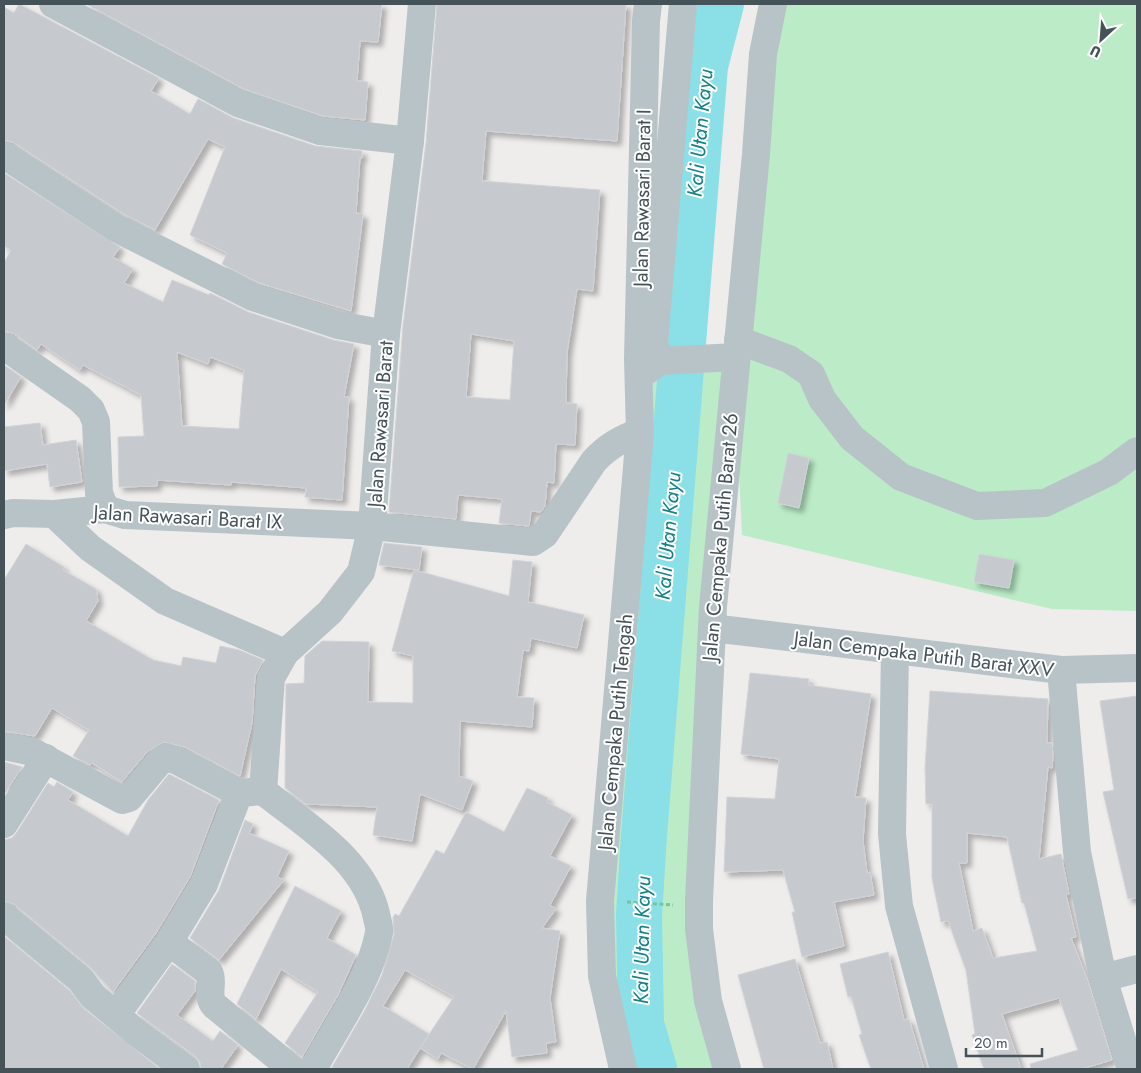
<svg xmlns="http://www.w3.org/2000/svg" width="1141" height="1073" font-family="Jost,sans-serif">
	<defs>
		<filter id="shadow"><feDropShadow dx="4.5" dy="4.5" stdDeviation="2.5" flood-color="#0004"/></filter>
	</defs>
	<rect width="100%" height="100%" fill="#efecec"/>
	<g fill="#bbebc7">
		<polygon points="781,4 1137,4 1137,611 1052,609 742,535 739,474"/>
		<polygon points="733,358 699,901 727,1069 628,1069 608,980 647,370"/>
	</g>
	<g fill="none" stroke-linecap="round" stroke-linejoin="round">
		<polyline stroke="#8ae0e6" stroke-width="46" points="654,1069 641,1024 639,915 644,835 705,66 721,4"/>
	</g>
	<g fill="#c6cacf" stroke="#d0d3d7" fill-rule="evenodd" filter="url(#shadow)">
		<polygon points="19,4 159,78 151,91 190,114 198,99 233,118 315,146 362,151 362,158 360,158 356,213 363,214 351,311 259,283 222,264 227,253 190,235 225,147 208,139 155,230 124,214 13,142 4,140 4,7 14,13"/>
		<polygon points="86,4 382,4 378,42 360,41 357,81 368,82 365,120 323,116 244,89"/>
		<path d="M 437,4 L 626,4 L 617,141 L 486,131 L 482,181 L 600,190 L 593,291 L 577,289 L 567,353 L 566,403 L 577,404 L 575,445 L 556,444 L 554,483 L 547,482 L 545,506 L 541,512 L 531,511 L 529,526 L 499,523 L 502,499 L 458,495 L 456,519 L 389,512 L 403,326 L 426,143 ZM 471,334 L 514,341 L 510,400 L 466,397 Z"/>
		<path d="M 4,173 L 120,247 L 113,257 L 133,269 L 124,283 L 163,302 L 172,280 L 209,295 L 210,293 L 248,312 L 333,340 L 354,344 L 344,397 L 349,397 L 342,500 L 305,497 L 306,488 L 231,482 L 231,485 L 157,480 L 157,486 L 119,487 L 118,437 L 144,436 L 141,395 L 83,365 L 80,370 L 41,344 L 37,350 L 13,333 L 4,331 L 4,263 L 11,250 L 4,246 ZM 177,352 L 208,364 L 210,357 L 244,370 L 239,429 L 182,426 Z"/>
		<polygon points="4,365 21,377 4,405"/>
		<polygon points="40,423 43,445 76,440 82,482 50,487 47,464 4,471 4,427"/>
		<polygon points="788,453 809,458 799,508 778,503"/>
		<polygon points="384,543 422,547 419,570 379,565"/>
		<polygon points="26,544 64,567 63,570 96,589 98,601 86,621 153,660 181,666 183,657 216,663 220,646 239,650 263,660 255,676 252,723 240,776 185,747 164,742 148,751 122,782 92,763 90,765 73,756 89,730 52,708 35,736 4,731 4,580"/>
		<polygon points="979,554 1014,560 1009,588 974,582"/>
		<polygon points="513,560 532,562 528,602 584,615 577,648 531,638 529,651 523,650 517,697 534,698 532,727 460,721 459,776 473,781 462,810 420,794 412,841 373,835 377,807 306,804 285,788 286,684 304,683 305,656 322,641 369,642 368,702 413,703 413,656 392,651 414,570 509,596"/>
		<polygon points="750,673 809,679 808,685 871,694 855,797 866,798 863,841 867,873 870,872 874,895 834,902 844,946 802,957 792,912 795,912 783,870 724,872 727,797 775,799 779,759 741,754"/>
		<path d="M 930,691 L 1048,699 L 1047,743 L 1052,743 L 1053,756 L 1052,768 L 1048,767 L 1039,859 L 1061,854 L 1069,894 L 1066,895 L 1076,937 L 1071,938 L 1088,981 L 1112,1060 L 1081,1069 L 1031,1069 L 1030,1064 L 1078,1050 L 1059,998 L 1002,1014 L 1021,1069 L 984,1069 L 972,1035 L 975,1034 L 966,970 L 948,921 L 941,922 L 932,878 L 932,804 L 926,804 L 925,768 ZM 967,833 L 1007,837 L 1022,903 L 1024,903 L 1037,951 L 993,958 L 982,928 L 973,931 L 959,863 L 967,863 Z"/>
		<polygon points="1137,696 1137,898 1128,899 1103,792 1114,790 1100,701"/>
		<polygon points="4,762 22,767 4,795"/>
		<polygon points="169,774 219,800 190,877 156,933 113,992 91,968 14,904 4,901 4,840 12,838 17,832 48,783 54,787 57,782 73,792 68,800 128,836 148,800"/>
		<polygon points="527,788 548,798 547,802 572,815 550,856 571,866 550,905 556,909 542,928 560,931 550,998 556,1042 546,1043 547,1053 512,1057 506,1011 473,1069 441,1053 438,1059 420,1048 454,997 405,970 383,1006 429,1034 407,1069 331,1069 365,1010 382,975 394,935 393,917 395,914 399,916 436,850 444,854 466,812 504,832"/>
		<polygon points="245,820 253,824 249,833 289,851 277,877 284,880 219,960 190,938 219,890"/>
		<polygon points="295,886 341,911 327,938 356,955 338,995 302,1057 285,1043 318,992 281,969 256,1019 237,1004"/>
		<polygon points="4,936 70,991 83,1008 160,1069 4,1069"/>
		<polygon points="888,952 904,1020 909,1019 924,1069 871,1069 859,1035 862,1034 851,996 848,997 840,964"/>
		<polygon points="795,959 820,1043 827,1042 833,1069 764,1069 738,975"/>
		<polygon points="172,964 195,981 195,991 177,1015 213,1041 220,1031 238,1045 221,1069 201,1069 200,1062 195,1056 137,1013"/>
	</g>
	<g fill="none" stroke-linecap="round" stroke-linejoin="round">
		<polyline stroke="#75c793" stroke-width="3" stroke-dasharray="4 2.5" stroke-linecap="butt" points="627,902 673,905"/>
		<g stroke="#b8c3c8" stroke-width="28">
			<polyline points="53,4 238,103 320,131 410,141"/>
			<polyline points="4,155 116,228 253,297 338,325 386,334"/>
			<polyline points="738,340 789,359 811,374 822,399 852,438 901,477 977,506 1045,503 1109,472 1137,451"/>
			<polyline points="4,346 80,399 91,410 96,422 99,493 105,509"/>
			<polyline points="660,361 654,342 683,4"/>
			<polyline points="646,371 660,361 736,357"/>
			<polyline points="54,514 90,548 165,601 285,653"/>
			<path d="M 4,515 L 13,513 L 54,514 L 105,509 L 125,515 L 372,526 L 533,542 L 545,534 L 594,461 C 608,446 621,439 640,432"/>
			<polyline points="712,628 1061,670 1137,668"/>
			<polyline points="895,650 892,834 899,906 944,1069"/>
			<polyline points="1061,670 1077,852 1103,978 1131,1069"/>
			<polyline points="4,746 33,752 122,800 129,798 160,761 166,757 178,761 239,793 263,791"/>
			<polyline points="4,824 46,758"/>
			<polyline points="4,916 81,980 93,996 137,1033 186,1069"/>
			<path d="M 169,942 L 209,972 C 215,983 205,996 215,1006 L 292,1069"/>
			<polyline points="1103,978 1137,969"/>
			<polyline points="116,1015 169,942 204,884 239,793"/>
			<path d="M 313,1069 C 336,1027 370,980 379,933 C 380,928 378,923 377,918 C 366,860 305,825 263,791 L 271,678 L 285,653 L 330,612 L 361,572 L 372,526 L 386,334 L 410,141 L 422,4"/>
			<polyline points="623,1069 602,976 600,901 640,432 638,359 646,21 648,4"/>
			<polyline points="727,1069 708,1001 699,929 699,901 713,607 756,154 763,54 773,4"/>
		</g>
	</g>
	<g text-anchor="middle" stroke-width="4" stroke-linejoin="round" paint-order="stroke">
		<g font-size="20" fill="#455258" stroke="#fff">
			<text transform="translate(642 198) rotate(-89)" y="7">Jalan Rawasari Barat I</text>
			<text transform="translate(380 424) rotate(-86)" y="7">Jalan Rawasari Barat</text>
			<text transform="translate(188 517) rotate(3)" y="7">Jalan Rawasari Barat IX</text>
			<text transform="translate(720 537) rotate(-85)" y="7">Jalan Cempaka Putih Barat 26</text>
			<text transform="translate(924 654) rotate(7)" y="7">Jalan Cempaka Putih Barat XXV</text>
			<text transform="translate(615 732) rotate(-85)" y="7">Jalan Cempaka Putih Tengah</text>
		</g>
		<g font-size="21" font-style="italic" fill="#138088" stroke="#fff">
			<text transform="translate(700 133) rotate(-85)" y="7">Kali Utan Kayu</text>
			<text transform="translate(668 536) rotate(-85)" y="7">Kali Utan Kayu</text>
			<text transform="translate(642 940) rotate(-89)" y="7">Kali Utan Kayu</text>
		</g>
	</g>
	<rect width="1141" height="1073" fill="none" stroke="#455258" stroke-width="10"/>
	<g transform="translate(1101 40) rotate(206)" stroke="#ffffff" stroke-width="4" paint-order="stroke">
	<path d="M0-4L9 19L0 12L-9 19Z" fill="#455258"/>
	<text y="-8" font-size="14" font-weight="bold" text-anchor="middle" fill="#455258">U</text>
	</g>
	<path d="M966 1048v8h76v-8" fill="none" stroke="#455258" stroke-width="2.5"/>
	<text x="974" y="1048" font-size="15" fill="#455258" stroke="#ffffff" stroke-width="4" paint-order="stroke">20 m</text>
</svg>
